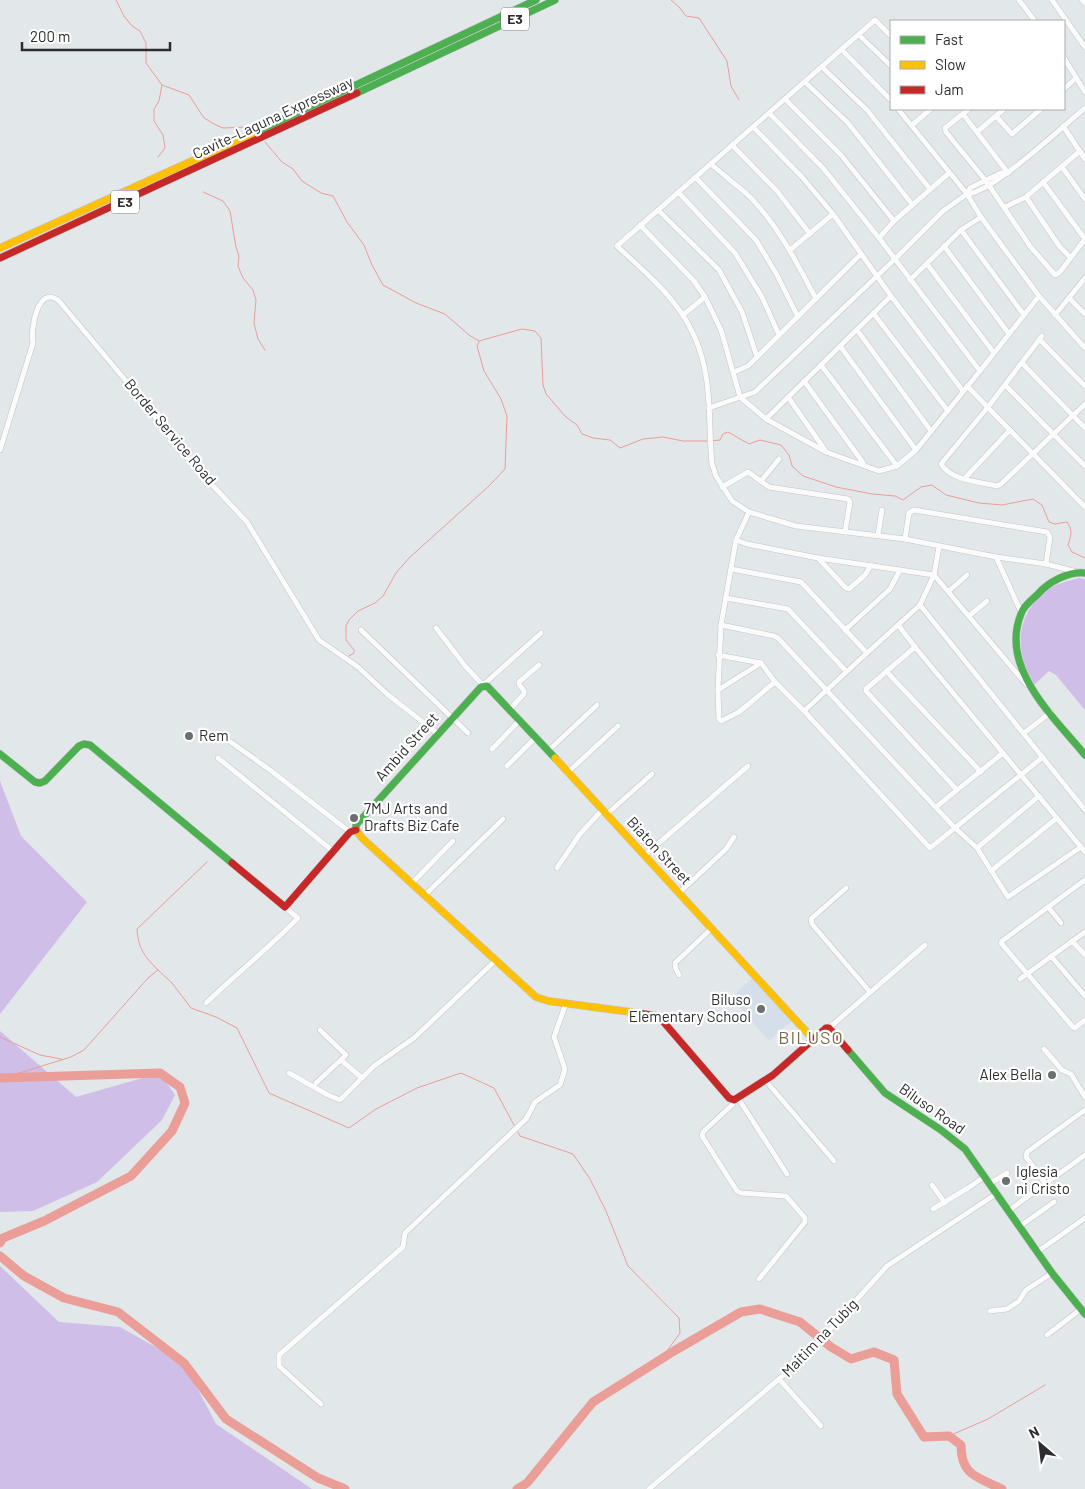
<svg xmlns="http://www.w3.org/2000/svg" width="1085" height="1489" font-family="Barlow,sans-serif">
	<rect width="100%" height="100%" fill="#e2e7ea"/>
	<polygon fill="#d5dfe9" points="754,977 792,1021 769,1041 731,997"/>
	<g fill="#cfbee7">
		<path d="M 1079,578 L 1085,579 L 1085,710 L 1056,675 L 1049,671 L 1034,685 C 1019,660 1014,629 1033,604 C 1037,600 1041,593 1046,590 C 1056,584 1068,581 1079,578 Z"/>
		<polygon points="0,781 21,836 87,902 0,1014"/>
		<polygon points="0,1031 76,1097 160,1073 175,1095 162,1120 97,1182 33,1211 0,1212"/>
		<polygon points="0,1266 59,1322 120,1327 184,1363 216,1424 312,1489 0,1489"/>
	</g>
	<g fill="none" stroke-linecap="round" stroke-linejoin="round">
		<g stroke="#eb9d97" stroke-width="1">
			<polyline points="116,0 124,16 132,26 140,31 146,43 146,63 162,85 189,95 204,118 216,125 223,128 247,127 250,130"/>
			<polyline points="671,0 679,7 686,16 699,18 727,61 731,86 739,100"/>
			<polyline points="265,142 282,162 293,169 302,181 321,193 333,196 347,222 364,245 372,265 383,285 416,303 445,314 469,335 479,341 522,329 535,331 541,338 543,385 546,394 566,417 577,425 582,434 593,438 610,440 620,448 643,439 663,437 683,441 707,441"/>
			<polyline points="158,157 165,148 163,135 154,121 154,109 159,101 162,85"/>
			<polyline points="203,192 223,201 230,211 236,247 239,256 238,266 243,278 253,290 256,300 254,323 258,339 265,350"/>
			<path d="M 711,441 L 720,440 L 723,434 L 728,432 L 749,444 L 760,440 L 781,445 L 789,455 L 792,466 L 803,476 L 836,487 L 872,494 L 895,496 L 903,500 L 921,487 L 932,485 L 946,495 L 979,503 L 1002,505 L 1033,499 L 1042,505 L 1049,522 L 1055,524 L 1067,522 C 1073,530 1071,536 1068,545 L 1072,552 L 1085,558"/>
			<polyline points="349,656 354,653 354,650 346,640 346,626 349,620 358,611 375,603 383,596 396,573 409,558 489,486 505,469 507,416 501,399 484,371 477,346 479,342"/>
			<polyline points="158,970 172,983 191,1008 216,1017 237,1028 269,1093 349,1128 376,1109 417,1088 461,1073 494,1088 514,1125"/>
			<polyline points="0,1037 40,1055 61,1059"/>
			<path d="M 3,1078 L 71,1057 L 84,1050 L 148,978 L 158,970 C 144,956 138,948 137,929 L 207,862"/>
			<polyline points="518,1132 520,1136 573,1154 590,1179 606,1211 628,1266 679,1318 680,1333 661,1359"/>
			<polyline points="949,1436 988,1419 1045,1385"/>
		</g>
		<g stroke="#eb9d97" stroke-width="9">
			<polyline points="0,1078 160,1073 180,1087 185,1103 172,1131 131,1176 44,1221 3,1238 0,1243"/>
			<polyline points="0,1256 24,1276 64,1298 118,1312 184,1363 226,1419 318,1478 345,1489"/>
			<path d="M 517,1489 L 527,1483 L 593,1402 L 674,1351 L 741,1312 L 760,1309 L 800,1322 L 831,1347 L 851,1359 L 874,1352 L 894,1360 L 897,1394 L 924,1437 L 949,1436 L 961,1445 C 961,1476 978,1477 1002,1489"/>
		</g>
		<g stroke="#c3c4c5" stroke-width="6">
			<g id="street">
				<polyline points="1019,0 1035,21"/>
				<polyline points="1052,0 1085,47"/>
				<polyline points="1082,0 1085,3"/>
				<polyline points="859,35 891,66"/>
				<path d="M 891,36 L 875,20 L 617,246 C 660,286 696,314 706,376 C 711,405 709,435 712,464 L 716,476 L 732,501 L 749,512 L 796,526 L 905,539 L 996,557 L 1046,564 L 1077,572"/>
				<polyline points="842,50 891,100"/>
				<polyline points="1064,58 1085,92"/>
				<polyline points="822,67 867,110 930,189"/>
				<polyline points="805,82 848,123 912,204"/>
				<polyline points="1064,89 1076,78"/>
				<polyline points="785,99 841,155 894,221"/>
				<polyline points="898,109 967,194 981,217 1039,296 1085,348"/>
				<polyline points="969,109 945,128 946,132 986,181 1030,246 1055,275 1060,272 1085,239 1043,182"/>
				<polyline points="769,113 823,168 879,238 980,371 1039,296"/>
				<polyline points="963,114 1008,173"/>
				<polyline points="996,116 1012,134 1041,109"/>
				<polyline points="912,125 931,109"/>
				<polyline points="1063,126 1085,159"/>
				<polyline points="753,127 802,177 833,214 891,296 963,391"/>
				<polyline points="977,132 1004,109"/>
				<polyline points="732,145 777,191 810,234"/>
				<path d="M 711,164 C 723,175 737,185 749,196 C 778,225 797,263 816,299"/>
				<polyline points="1062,167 1085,199"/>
				<polyline points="695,177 756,240 776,273 798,317"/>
				<polyline points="678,192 735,253 762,297 779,335"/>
				<path d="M 967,194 C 992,193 1062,127 1085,108"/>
				<polyline points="1026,197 1060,247 1070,257"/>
				<polyline points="1005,207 1026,197 1080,151"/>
				<polyline points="658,210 719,270 742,312 757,357"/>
				<polyline points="640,225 694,281 705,297 721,330 740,397 766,419 826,452 879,471 897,466 916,450 980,371"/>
				<polyline points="961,230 1024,315"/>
				<polyline points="879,238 894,221 949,173"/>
				<polyline points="944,246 1009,334"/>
				<polyline points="790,250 833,214"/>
				<polyline points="927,264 994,353"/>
				<polyline points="910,280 961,230 981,217"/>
				<polyline points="1069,298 1085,314"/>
				<polyline points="684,314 705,297"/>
				<polyline points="874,314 948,411"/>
				<polyline points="1055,315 1085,278"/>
				<polyline points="857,330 931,431"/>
				<path d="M 1042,336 L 988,407 L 941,464 C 950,480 980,482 997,486 L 1001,484 L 1085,404"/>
				<polyline points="1040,340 1085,386"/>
				<polyline points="840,346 916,450"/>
				<polyline points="1022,363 1085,428"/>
				<polyline points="821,365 897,466"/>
				<polyline points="734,372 748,366 861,254"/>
				<polyline points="804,381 864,464"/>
				<polyline points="1005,385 1085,466"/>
				<polyline points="967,386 1085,507"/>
				<polyline points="788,397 825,450"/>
				<polyline points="709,408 755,392 895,259 943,211 967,194 970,188 1001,173 1008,173"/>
				<polyline points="766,419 891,296"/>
				<path d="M 0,450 L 33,343 C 30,330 38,283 59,301 L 152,412 L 162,427 L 188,459 L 247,522 L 319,640 L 358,667 L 387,694 L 438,734"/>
				<polyline points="965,478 1010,430"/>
				<polyline points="761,481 779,459"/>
				<polyline points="722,487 748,472 769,487 848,499 850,502 845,532"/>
				<polyline points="749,512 736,540 721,625 718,690 761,663"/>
				<polyline points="878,535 882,510"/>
				<polyline points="905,539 909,513 914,510 1047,532 1050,537 1046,564"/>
				<polyline points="736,540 747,544 818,558 934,575 1026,684"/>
				<polyline points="996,557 1021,612"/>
				<polyline points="818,558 846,588 849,589 865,575 871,565"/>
				<polyline points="731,569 801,582 867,653 920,605 934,575 939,547"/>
				<polyline points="949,591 967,575"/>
				<polyline points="726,598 788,609 846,671"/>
				<polyline points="920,605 1085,810"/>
				<polyline points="969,616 987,601"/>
				<polyline points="721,625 774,636 778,638 954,827 977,848 1008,897 1081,847"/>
				<polyline points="899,626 915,647 1085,852"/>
				<polyline points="436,628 466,667 483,685 541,633"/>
				<polyline points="361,630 468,733"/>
				<polyline points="845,630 890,589 900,570"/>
				<polyline points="915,647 866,689 866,691 957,790"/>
				<polyline points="718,655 761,663 775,682 804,711 930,848 1043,757"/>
				<polyline points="886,671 981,772"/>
				<polyline points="718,690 719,719 721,721 739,712 775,682"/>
				<polyline points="510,709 524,694 524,691 519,684 519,682 539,665"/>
				<polyline points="804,711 867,653"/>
				<polyline points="218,733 270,770 350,832"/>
				<polyline points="1024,733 1051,712"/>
				<polyline points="492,749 520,720"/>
				<polyline points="548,751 597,705"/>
				<polyline points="218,758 333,851"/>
				<polyline points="507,766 536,737"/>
				<polyline points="567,773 618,726"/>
				<polyline points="936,807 1003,753"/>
				<polyline points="607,814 652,774"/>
				<polyline points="977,848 1039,796"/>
				<polyline points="645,855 748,766"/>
				<polyline points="557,868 580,834 602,810"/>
				<polyline points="991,871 1057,818"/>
				<polyline points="1085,880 1002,941 1001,943 1073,1027 1075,1028 1085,1020"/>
				<polyline points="412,883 453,841"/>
				<polyline points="846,888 811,919 812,924 870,992"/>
				<polyline points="679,893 726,849 734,837"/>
				<polyline points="425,895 503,819"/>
				<polyline points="1048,907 1061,923"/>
				<polyline points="1072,941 1085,955"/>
				<polyline points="1051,956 1085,996"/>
				<polyline points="679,975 676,969 675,963 712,928"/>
				<polyline points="1020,979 1085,932"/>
				<path d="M 206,1003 C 236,974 269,948 298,918 L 285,907"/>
				<polyline points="829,1028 925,945"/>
				<polyline points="1044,1049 1062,1070 1071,1074 1085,1097"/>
				<polyline points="341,1060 362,1078"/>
				<polyline points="289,1073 328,1095 340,1100 374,1066 414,1038 496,960"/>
				<polyline points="766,1081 834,1161"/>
				<polyline points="316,1083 346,1055 320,1030"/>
				<polyline points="738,1098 787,1174"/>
				<polyline points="734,1100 733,1104 703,1132 702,1136 737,1191 741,1193 786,1196 805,1218 805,1222 759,1279"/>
				<polyline points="1045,1183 1026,1157 1027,1152 1085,1110"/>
				<polyline points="989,1184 1007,1173"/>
				<polyline points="932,1185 945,1203"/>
				<polyline points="933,1209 968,1188 984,1177"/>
				<polyline points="1008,1211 1085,1155"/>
				<polyline points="1019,1227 1054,1202"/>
				<polyline points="1037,1252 1085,1218"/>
				<polyline points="990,1311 1007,1309 1019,1301 1026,1290 1052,1273"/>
				<polyline points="1047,1335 1081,1309"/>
				<polyline points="779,1379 821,1426"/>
				<polyline points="321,1404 279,1366 279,1355 403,1247 405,1233 526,1119 535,1102 560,1085 565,1069 554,1037 566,1003"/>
				<polyline points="649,1489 779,1379 815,1346 887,1266 996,1194"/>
			</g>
		</g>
		<g stroke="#c3c4c5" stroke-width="8">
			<g id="fast">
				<polyline points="357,93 555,0"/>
				<polyline points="256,132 536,0"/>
				<path d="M 1085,573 C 1069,571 1048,582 1038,594 C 1032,600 1023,606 1021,614 C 999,668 1054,717 1085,755"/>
				<polyline points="0,754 35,782 40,783 45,781 79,746 84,744 90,745 232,863"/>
				<polyline points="356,830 356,825 481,687 487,686 555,758"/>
				<polyline points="848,1050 885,1093 941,1130 965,1149 1052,1273 1085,1314"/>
			</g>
		</g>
		<g stroke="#c3c4c5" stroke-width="8">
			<g id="slow">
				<polyline points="0,248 256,132"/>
				<polyline points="555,758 813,1039"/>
				<polyline points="356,830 362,838 536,997 548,1001 638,1013"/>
			</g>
		</g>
		<g stroke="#c3c4c5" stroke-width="8">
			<g id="jam">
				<polyline points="0,258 357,93"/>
				<polyline points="232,863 285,907 350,832 356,830"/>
				<polyline points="638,1013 657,1016 661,1019 729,1098 734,1100 773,1075 826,1028 829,1028 848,1050"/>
			</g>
		</g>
		<use href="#street" stroke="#fbfbfc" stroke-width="5"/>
		<use href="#fast" stroke="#4caf50" stroke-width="7"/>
		<use href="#slow" stroke="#ffc107" stroke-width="7"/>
		<use href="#jam" stroke="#c62828" stroke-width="7"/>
	</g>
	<g fill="#6c6e6f" stroke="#fff" stroke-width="2">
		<circle cx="189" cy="736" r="5"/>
		<circle cx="354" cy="818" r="5"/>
		<circle cx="761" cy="1009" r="5"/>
		<circle cx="1052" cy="1075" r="5"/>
		<circle cx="1006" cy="1181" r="5"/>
	</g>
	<g text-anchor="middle" stroke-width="4.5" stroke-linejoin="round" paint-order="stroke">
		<g fill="#fff" stroke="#6c6c6c" stroke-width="1">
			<rect x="501" y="7.5" width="28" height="23" rx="4"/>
			<rect x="111" y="190.5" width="28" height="23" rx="4"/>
		</g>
		<g font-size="14" font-weight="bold" fill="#2d2d2d">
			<text x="515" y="24">E3</text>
			<text x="125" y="207">E3</text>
		</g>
		<g font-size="15" fill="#2d2d2d" stroke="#fff">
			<text transform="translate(273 118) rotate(-25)" y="5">Cavite–Laguna Expressway</text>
			<text transform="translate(170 432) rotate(50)" y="5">Border Service Road</text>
			<text transform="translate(407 747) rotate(-48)" y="5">Ambid Street</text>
			<text transform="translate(659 851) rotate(47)" y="5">Biaton Street</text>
			<text transform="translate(932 1109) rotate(35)" y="5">Biluso Road</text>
			<text transform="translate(820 1338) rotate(-46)" y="5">Maitim na Tubig</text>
		</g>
		<g font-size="15" fill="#2d2d2d" stroke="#fff" text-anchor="start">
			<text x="199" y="741">Rem</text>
			<text x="364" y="814">7MJ Arts and<tspan x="364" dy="17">Drafts Biz Cafe</tspan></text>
			<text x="751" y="1005" text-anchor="end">Biluso<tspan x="751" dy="17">Elementary School</tspan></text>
			<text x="1042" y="1080" text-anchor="end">Alex Bella</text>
			<text x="1016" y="1177">Iglesia<tspan x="1016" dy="17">ni Cristo</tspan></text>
		</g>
		<g font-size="18" letter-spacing="1" fill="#7e6c4c" stroke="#fff">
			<text x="811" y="1044">BILUSO</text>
		</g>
	</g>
	<rect x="890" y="20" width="175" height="90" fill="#ffffff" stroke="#ababab"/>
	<rect x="900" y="36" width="25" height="8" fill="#4caf50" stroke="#ababab"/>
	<text x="935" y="45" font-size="15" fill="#2d2d2d">Fast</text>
	<rect x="900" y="61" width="25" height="8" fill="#ffc107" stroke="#ababab"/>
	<text x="935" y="70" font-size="15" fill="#2d2d2d">Slow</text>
	<rect x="900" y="86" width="25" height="8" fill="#c62828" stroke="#ababab"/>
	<text x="935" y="95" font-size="15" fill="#2d2d2d">Jam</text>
	<g transform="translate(1040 1444) rotate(332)" stroke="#ffffff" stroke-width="4" paint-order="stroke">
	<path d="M0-4L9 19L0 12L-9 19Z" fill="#2d2d2d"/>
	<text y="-8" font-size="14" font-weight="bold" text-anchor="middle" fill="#2d2d2d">N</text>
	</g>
	<path d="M22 42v8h148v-8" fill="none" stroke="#2d2d2d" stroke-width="2.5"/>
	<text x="30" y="42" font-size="15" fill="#2d2d2d" stroke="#ffffff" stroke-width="4" paint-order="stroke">200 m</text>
</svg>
